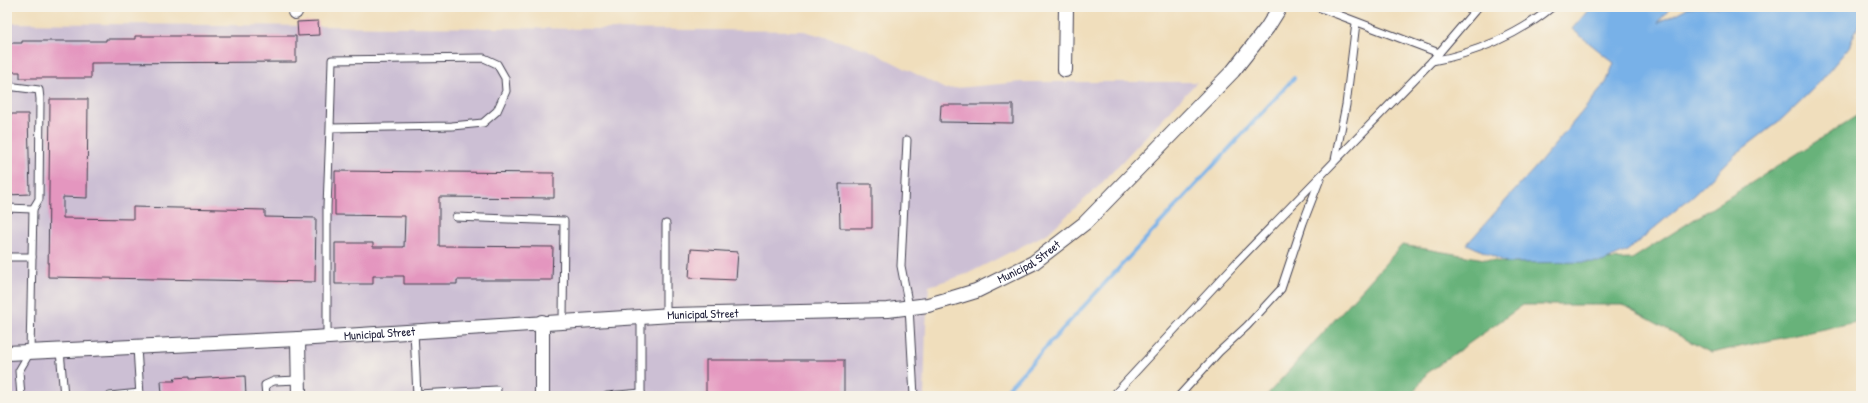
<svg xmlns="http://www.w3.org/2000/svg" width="1868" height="403" font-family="'Patrick Hand',sans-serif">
	<rect width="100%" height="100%" fill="#f7f3e8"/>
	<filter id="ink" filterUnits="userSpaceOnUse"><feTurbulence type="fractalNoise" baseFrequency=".025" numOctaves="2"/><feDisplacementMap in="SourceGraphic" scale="8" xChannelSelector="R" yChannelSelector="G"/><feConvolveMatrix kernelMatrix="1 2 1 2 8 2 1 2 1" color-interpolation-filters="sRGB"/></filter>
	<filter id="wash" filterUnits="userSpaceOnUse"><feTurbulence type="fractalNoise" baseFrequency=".012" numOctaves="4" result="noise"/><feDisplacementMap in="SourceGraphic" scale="16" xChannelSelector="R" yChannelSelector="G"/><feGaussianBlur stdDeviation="0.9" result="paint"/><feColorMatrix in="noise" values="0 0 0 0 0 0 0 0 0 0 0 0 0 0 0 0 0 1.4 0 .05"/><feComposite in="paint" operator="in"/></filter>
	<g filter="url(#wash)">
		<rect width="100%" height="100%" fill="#f0debc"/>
		<polygon fill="#ccbfd4" points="7,23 804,31 867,49 945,89 1022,82 1197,82 1099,186 1048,233 967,274 929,286 926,326 924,396 7,396"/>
		<polygon fill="#68b27a" stroke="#456a5a" points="1861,113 1861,321 1711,353 1623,305 1523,305 1426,374 1412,396 1266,396 1402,245 1508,263 1632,259"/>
		<polygon fill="#78b1e8" stroke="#4d6a92" points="1591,7 1671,7 1658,23 1689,7 1861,7 1861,19 1849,47 1819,83 1783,118 1736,154 1696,193 1627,251 1602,262 1508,263 1467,244 1542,160 1606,83 1614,63 1572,29"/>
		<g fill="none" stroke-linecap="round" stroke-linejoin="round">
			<polyline stroke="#78b1e8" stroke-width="4" points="1001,396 1294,78"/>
		</g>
		<g id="blocks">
			<g fill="#e496bf">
				<polygon points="318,21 319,35 298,36 297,22"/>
				<polygon points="135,36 296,36 296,62 91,63 91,78 20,78 20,72 11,72 11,65 7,65 7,43 22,43 22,41 106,41 106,39 135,39"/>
				<polygon points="50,99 88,99 87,198 63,197 63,218 133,219 133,207 265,210 265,217 316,218 315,282 48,277"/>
				<polygon points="941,105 1013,105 1013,123 940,122"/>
				<polygon points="7,114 28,114 30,194 7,195"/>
				<polygon points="335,171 554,173 554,198 439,197 439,246 553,247 552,280 457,280 457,284 404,284 404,276 373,276 373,284 335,284 335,243 373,243 373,247 404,247 405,216 335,215"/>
				<polygon points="839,184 872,184 872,228 840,228"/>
				<polygon points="691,249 738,252 736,280 689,278"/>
				<rect x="706" y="360" width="138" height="36"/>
				<polygon points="245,376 246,396 162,396 161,381 175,381 174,378 189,377 189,379"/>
			</g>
		</g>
	</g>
	<g filter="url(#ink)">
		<use href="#blocks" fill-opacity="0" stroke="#413e4e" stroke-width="1"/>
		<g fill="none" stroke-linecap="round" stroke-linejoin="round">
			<g stroke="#413e4e" stroke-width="9">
				<g id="service">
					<polyline points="1318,7 1439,53"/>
					<path d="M 1432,61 C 1474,54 1520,34 1552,7"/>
					<polyline points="7,86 39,90 40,99 39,199 33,209 30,352 19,371 21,396"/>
					<polyline points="907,140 901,266 909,307 914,396"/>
					<polyline points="1335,160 1346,105 1356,23"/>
					<polyline points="7,208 33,209"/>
					<polyline points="456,217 564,221 563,321"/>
					<polyline points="666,224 666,316"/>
					<polyline points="7,257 32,257"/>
					<polyline points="641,317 641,396"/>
					<polyline points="414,331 417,396"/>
					<polyline points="327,337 327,207 330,128 452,126 483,123 497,111 506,91 505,78 497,64 484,58 332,60 330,128"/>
					<polyline points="137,347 140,396"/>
					<polyline points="60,351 64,396"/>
					<polyline points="417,394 497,390"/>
					<polyline points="110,396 140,393"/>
					<polyline points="266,396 265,385 274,381 299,380"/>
					<polyline points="607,396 641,393"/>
					<polyline points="1113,396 1237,262 1432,61 1478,7"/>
					<polyline points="1179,396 1219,352 1247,326 1281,289 1303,223 1320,179"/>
				</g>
			</g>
			<g stroke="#413e4e" stroke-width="16">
				<g id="minor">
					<polyline points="295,12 295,7"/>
					<polyline points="1065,70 1066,7"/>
					<polyline points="298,339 299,396"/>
					<path id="s1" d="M 7,353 L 298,339 L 672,315 L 888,310 L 928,305 L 953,298 L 976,291 L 1033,263 L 1085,223 L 1233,71 L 1267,28 L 1280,7"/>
					<polyline points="542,396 542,322"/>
				</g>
			</g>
			<use href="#service" stroke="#fff" stroke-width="7"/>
			<use href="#minor" stroke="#fff" stroke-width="14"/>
		</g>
	</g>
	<g text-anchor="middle" stroke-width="4" stroke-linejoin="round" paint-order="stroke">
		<g font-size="12" fill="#22223b" stroke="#f7f3e8">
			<text dy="4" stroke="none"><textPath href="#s1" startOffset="1033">Municipal Street</textPath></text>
			<text dy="4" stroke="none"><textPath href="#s1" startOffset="697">Municipal Street</textPath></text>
			<text dy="4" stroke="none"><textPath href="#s1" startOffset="373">Municipal Street</textPath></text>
		</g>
	</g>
	<rect width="1868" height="403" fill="none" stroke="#f7f3e8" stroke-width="24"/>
</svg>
